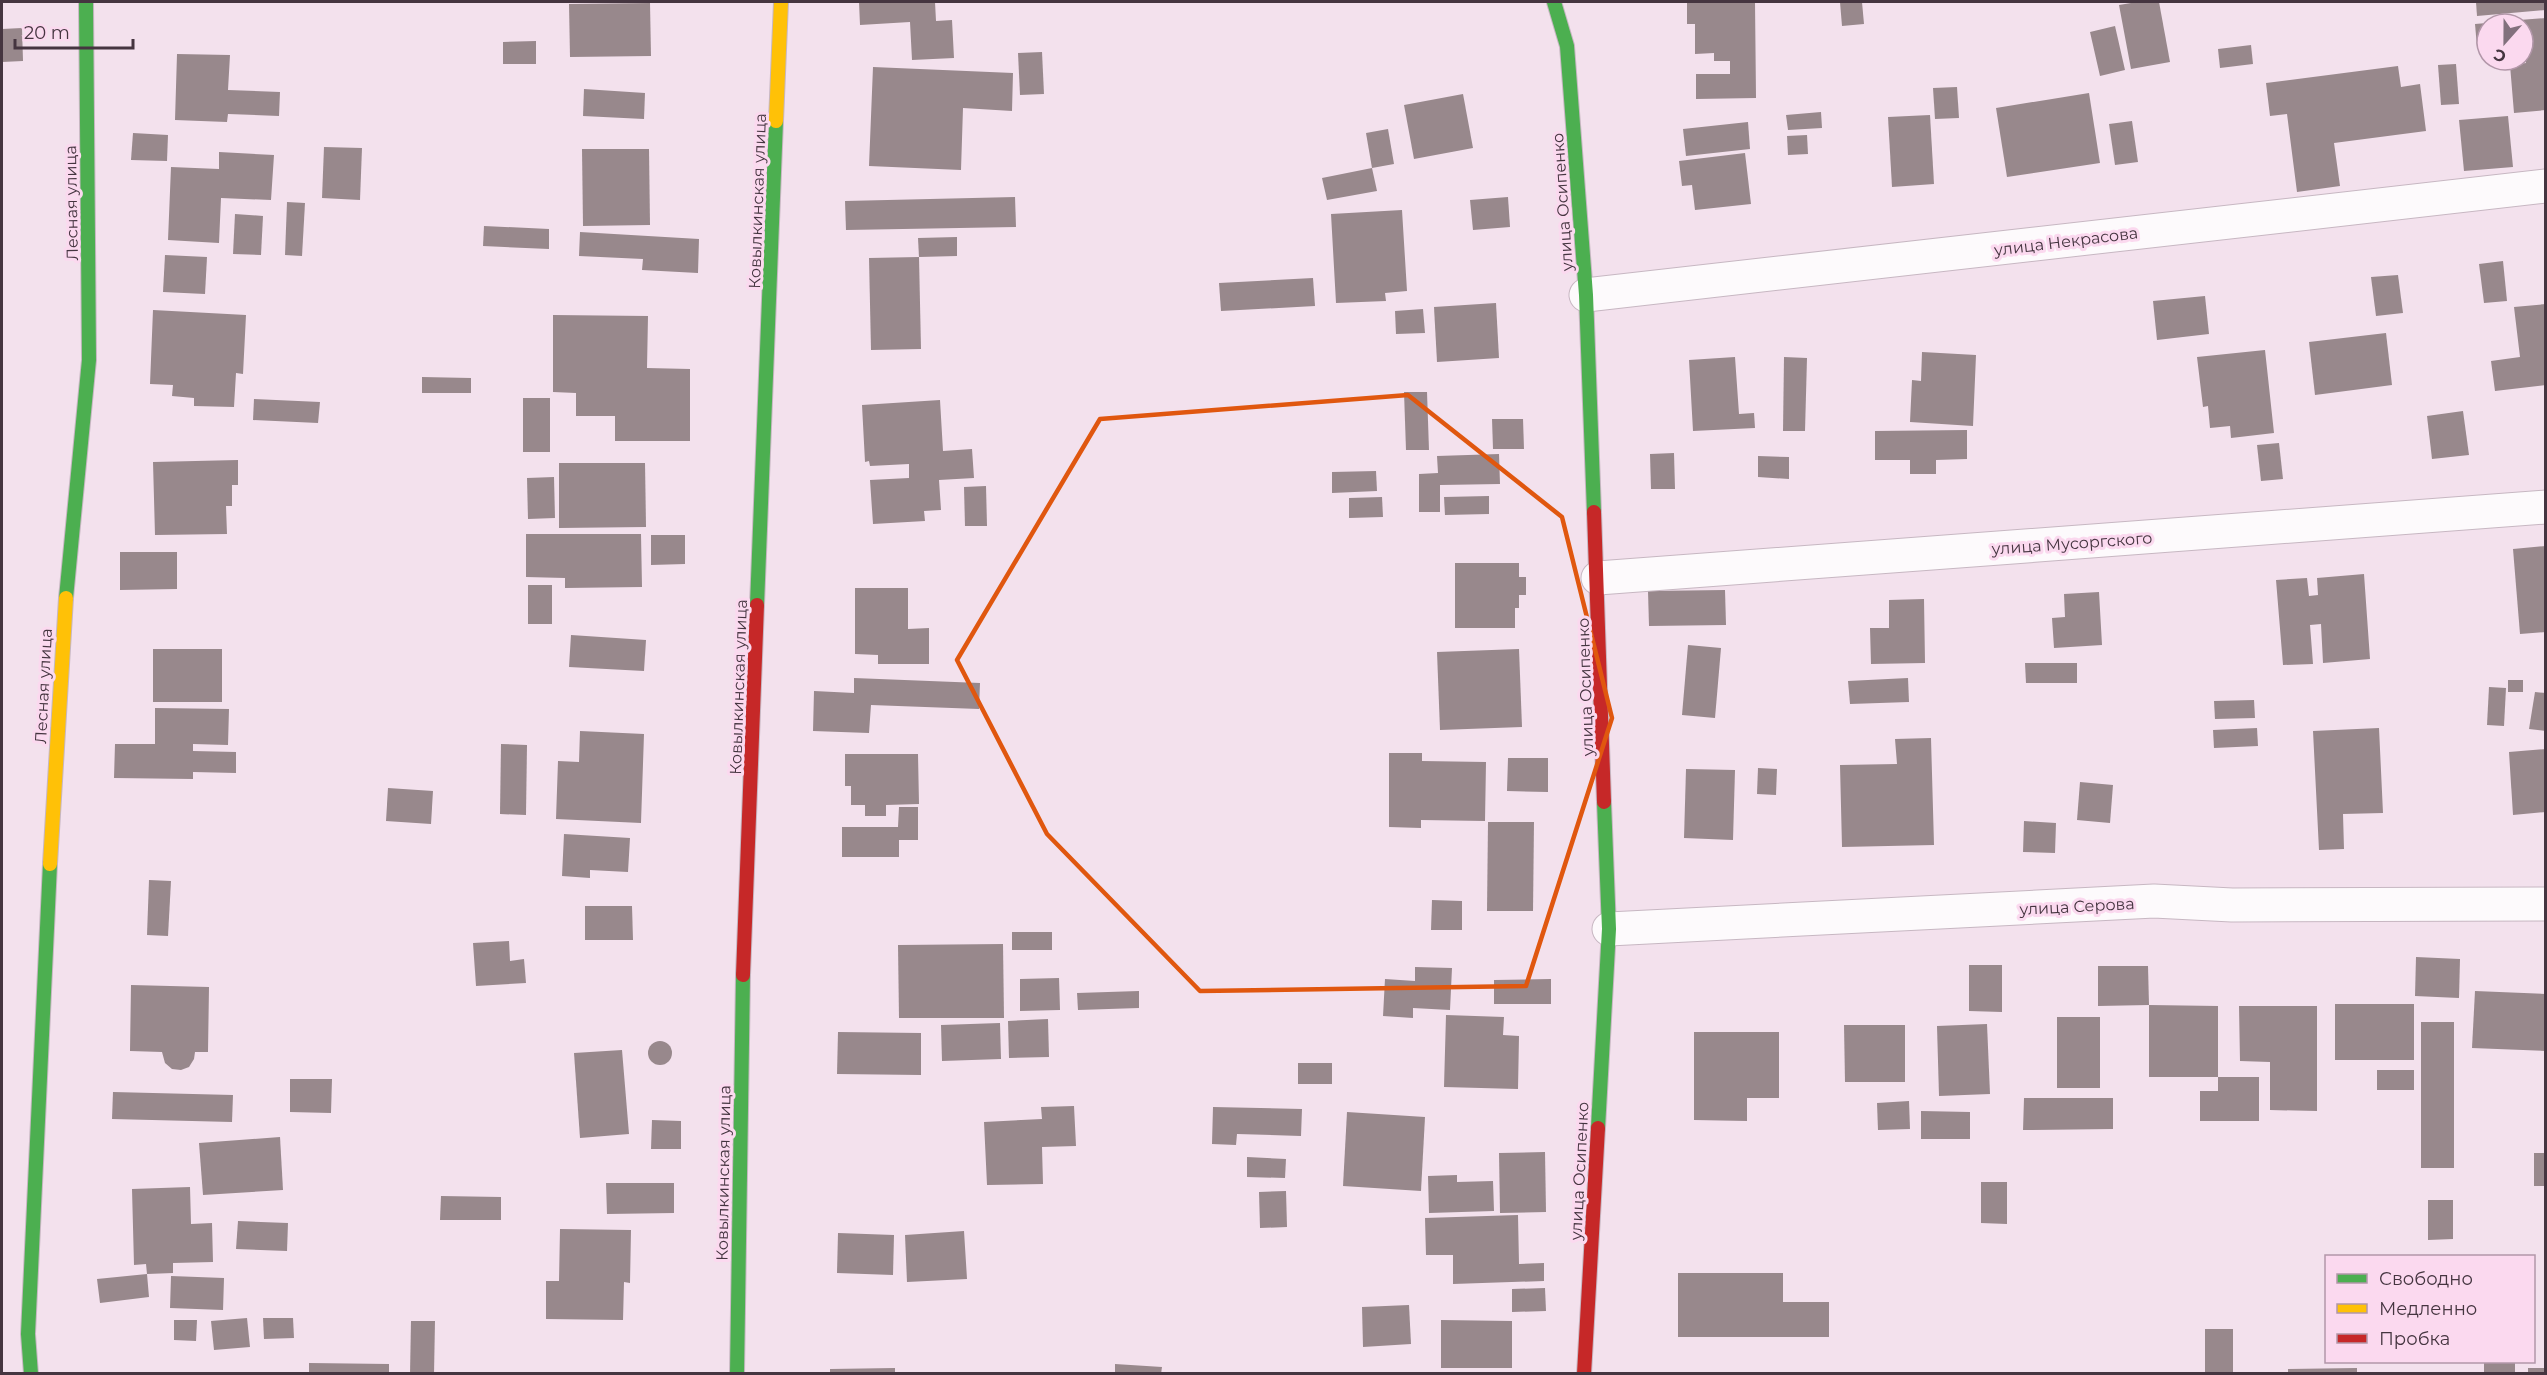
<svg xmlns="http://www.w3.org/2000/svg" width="2547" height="1375" font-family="Montserrat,sans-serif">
	<rect width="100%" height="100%" fill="#f3e1ed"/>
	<g fill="#98888c">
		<polygon points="859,2 935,2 936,21 952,20 954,58 912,60 910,22 860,25"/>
		<polygon points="1687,2 1755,2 1756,98 1696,99 1696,74 1730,74 1730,61 1714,61 1714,53 1695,54 1695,24 1687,24"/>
		<polygon points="1840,2 1862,2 1864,24 1842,26"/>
		<polygon points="2137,2 2159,2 2170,62 2131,69 2119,5"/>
		<polygon points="2476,2 2546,2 2546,10 2477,16"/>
		<polygon points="650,3 651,56 570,57 569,4"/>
		<polygon points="2546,18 2546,110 2514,113 2510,65 2526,63 2523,24 2493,22"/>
		<polygon points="2487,23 2487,46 2477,47 2475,24"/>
		<polygon points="2115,26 2125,70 2100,76 2090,32"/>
		<polygon points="22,28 23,61 2,62 2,29"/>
		<polygon points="536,41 536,64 503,64 503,42"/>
		<polygon points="2251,45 2253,64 2220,68 2218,49"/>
		<polygon points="1042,52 1044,94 1020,95 1018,53"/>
		<polygon points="177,54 230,55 228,90 280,92 279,116 228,114 227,122 175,120"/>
		<polygon points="2456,64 2459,104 2441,105 2438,65"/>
		<polygon points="2398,66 2401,87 2420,84 2426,131 2334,143 2340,186 2297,192 2287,114 2270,116 2266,83"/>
		<polygon points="873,67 1013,73 1012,111 963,108 961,170 869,166"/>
		<polygon points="1957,87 1959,118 1935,119 1933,88"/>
		<polygon points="584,89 645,93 644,119 583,116"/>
		<polygon points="2089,93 2100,163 2007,177 1996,108"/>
		<polygon points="1463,94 1473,148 1414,159 1404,105"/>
		<polygon points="1821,112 1822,128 1788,130 1786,115"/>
		<polygon points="1930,115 1934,184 1892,187 1888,117"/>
		<polygon points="2508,116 2513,167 2464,171 2459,120"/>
		<polygon points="2132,121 2138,162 2115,165 2109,124"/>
		<polygon points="1748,122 1750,149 1686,156 1683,129"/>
		<polygon points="1388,129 1394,164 1372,168 1366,133"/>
		<polygon points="133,133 168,135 167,161 131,160"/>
		<polygon points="1807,135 1808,154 1788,155 1787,136"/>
		<polygon points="324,147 362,148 360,200 322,198"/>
		<polygon points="582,149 649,149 650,225 583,226"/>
		<polygon points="219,152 274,155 271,200 221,198 219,243 168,240 171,167 219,169"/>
		<polygon points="1745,153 1751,204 1695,210 1692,185 1682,186 1679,161"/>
		<polygon points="1372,168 1377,191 1327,200 1322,178"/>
		<polygon points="1015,197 1016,227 846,230 845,201"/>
		<polygon points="1508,197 1510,227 1473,230 1470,200"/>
		<polygon points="287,202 305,203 302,256 285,255"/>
		<polygon points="1402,210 1407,291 1385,293 1386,301 1336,303 1331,214"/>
		<polygon points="235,214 263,216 261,255 233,254"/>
		<polygon points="484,226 549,229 549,249 483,246"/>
		<polygon points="580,232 699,239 698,273 642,270 643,259 579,256"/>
		<polygon points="957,237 957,256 919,257 918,238"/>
		<polygon points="165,255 207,257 205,294 163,292"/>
		<polygon points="919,257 921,349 871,350 869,258"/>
		<polygon points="2503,261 2507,301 2484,303 2479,264"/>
		<polygon points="2398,275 2403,313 2376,316 2371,277"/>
		<polygon points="1313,278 1315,306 1221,311 1219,283"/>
		<polygon points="2205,296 2209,334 2157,340 2153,301"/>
		<polygon points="1496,303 1499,358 1437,362 1434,307"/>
		<polygon points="2546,304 2546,385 2495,391 2491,361 2520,357 2514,307"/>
		<polygon points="1423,309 1425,333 1396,334 1395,311"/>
		<polygon points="153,310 246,315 243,374 236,373 234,407 194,406 194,398 172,396 173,385 150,384"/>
		<polygon points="553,315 648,316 647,368 690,369 690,441 615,441 615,416 576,416 576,393 553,392"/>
		<polygon points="2386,333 2392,385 2315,395 2309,342"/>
		<polygon points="2265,350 2274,433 2231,438 2230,426 2210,428 2208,406 2203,407 2197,357"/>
		<polygon points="1922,352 1976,355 1973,426 1910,422 1912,380 1921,381"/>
		<polygon points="1735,357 1739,414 1754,413 1755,428 1693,431 1689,360"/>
		<polygon points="1784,357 1807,358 1805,431 1783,431"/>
		<polygon points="422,377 471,378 471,393 422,393"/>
		<polygon points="1404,392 1427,392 1429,450 1406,450"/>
		<rect x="523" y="398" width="27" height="54"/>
		<polygon points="254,399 320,402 318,423 253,420"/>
		<polygon points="940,400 943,451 972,449 974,478 939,480 941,510 924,511 925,521 873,524 870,480 909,478 909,464 870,466 869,461 865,462 862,405"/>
		<polygon points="2463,411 2469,455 2432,459 2427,416"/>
		<polygon points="1492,419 1523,419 1524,449 1493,449"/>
		<polygon points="1967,430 1967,459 1936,460 1936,474 1910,474 1910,460 1875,460 1875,431"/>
		<polygon points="2279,443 2283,479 2261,481 2257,445"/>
		<polygon points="1674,453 1675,489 1651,489 1650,454"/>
		<polygon points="1499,454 1500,484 1440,485 1440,512 1419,512 1419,474 1438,473 1437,456"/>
		<polygon points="1758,456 1789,457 1789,479 1758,477"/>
		<polygon points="238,460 238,485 232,485 232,506 226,506 227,534 155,535 153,462"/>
		<polygon points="559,463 645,463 646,527 559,528"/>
		<polygon points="1376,471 1377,491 1332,493 1332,472"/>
		<polygon points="554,477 555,518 528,519 527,478"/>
		<polygon points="986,486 987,526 965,526 964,487"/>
		<polygon points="1489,496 1489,514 1445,515 1444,497"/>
		<polygon points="1382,497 1383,517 1349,518 1349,498"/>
		<polygon points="526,534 641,534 642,587 565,588 565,578 526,577"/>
		<polygon points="651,535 685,535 685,564 651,565"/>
		<polygon points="2546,546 2546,632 2520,634 2513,549"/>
		<polygon points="120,552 177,552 177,589 120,590"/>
		<polygon points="1455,563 1519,563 1519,577 1526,577 1526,595 1519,595 1519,608 1515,608 1515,628 1455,628"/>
		<polygon points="2364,574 2370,659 2323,663 2321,624 2310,625 2313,664 2283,665 2276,580 2307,578 2309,596 2318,595 2317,578"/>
		<rect x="528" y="585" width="24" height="39"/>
		<polygon points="855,588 908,588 908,629 929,628 929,664 878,664 878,655 855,654"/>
		<polygon points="1725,590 1726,625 1649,626 1648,591"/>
		<polygon points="2099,592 2102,645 2054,648 2052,618 2065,617 2064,594"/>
		<polygon points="1924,599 1925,663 1871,664 1870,628 1889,628 1889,600"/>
		<polygon points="571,635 646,640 644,671 569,667"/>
		<polygon points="1688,645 1721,648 1715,718 1682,715"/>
		<rect x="153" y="649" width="69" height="53"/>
		<polygon points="1519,649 1522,727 1440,730 1437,652"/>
		<polygon points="2025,663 2077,663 2077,683 2026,683"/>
		<polygon points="854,678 980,683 979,709 871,705 869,733 813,731 814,691 854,693"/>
		<polygon points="1908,678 1909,702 1850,704 1848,681"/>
		<rect x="2508" y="680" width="15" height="12"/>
		<polygon points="2489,687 2506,688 2504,726 2487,725"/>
		<polygon points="2535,692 2546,693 2546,731 2529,729"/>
		<polygon points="2254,700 2255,718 2215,719 2214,701"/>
		<polygon points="155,708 229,709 228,745 193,744 193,751 236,752 236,773 193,772 193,779 114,778 115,744 155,744"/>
		<polygon points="2257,728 2258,746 2214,748 2213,730"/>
		<polygon points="2379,728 2383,813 2343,814 2344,849 2319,850 2313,731"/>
		<polygon points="580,731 644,734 641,823 556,819 558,761 579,762"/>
		<polygon points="1931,738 1934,845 1842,847 1840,765 1897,764 1895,739"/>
		<polygon points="501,744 527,745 526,815 500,814"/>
		<polygon points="2546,749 2546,812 2513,815 2509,752"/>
		<polygon points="1389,753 1422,753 1422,761 1486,762 1485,821 1421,820 1421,828 1389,827"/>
		<polygon points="845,754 918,754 919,804 886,805 886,816 865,816 865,805 851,805 851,786 845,786"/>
		<polygon points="1508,758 1548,758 1548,792 1507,791"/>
		<polygon points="1758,768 1777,769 1776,795 1757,794"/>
		<polygon points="1686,769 1735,770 1733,840 1684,838"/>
		<polygon points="2080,782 2113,785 2110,823 2077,820"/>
		<polygon points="388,788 433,791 431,824 386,821"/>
		<polygon points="899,807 918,807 918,840 899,840 899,857 842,857 842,827 898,827"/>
		<polygon points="2024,821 2056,823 2055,853 2023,852"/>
		<polygon points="1488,822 1534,822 1533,911 1487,911"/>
		<polygon points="564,834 630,838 628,872 590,870 590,878 562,876"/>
		<polygon points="149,880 171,881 168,936 147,935"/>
		<polygon points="1432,900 1462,901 1462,930 1431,930"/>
		<polygon points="585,906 632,906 633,940 585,940"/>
		<rect x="1012" y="932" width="40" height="18"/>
		<polygon points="509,941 510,961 524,959 526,983 476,986 473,943"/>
		<polygon points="1003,944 1004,1018 899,1018 898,945"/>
		<polygon points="2416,957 2460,959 2459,998 2415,996"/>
		<polygon points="1969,965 2002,965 2002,1012 1969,1011"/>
		<polygon points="2098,966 2148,966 2149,1005 2098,1006"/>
		<polygon points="1415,967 1452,968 1450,1010 1413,1008 1413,1018 1383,1016 1385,979 1415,981"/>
		<polygon points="1059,978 1060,1010 1020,1011 1020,979"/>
		<polygon points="1551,979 1551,1004 1494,1004 1494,980"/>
		<polygon points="131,985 209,987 208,1052 195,1052 194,1059 189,1067 181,1070 172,1069 165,1063 162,1052 130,1051"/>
		<polygon points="1139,991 1139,1008 1078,1010 1077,993"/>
		<polygon points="2475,991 2546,994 2546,1051 2472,1048"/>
		<rect x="2335" y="1004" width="79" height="56"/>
		<polygon points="2149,1005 2218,1006 2218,1077 2149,1077"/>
		<polygon points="2239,1006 2317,1006 2317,1111 2270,1110 2270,1062 2240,1061"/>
		<polygon points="1446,1015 1504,1017 1503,1035 1519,1036 1518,1089 1444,1087"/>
		<rect x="2057" y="1017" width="43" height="71"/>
		<polygon points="1048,1019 1049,1057 1009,1058 1008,1021"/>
		<rect x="2421" y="1022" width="33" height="146"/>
		<polygon points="1000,1023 1001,1059 942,1061 941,1025"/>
		<polygon points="1987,1024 1990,1094 1939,1096 1937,1026"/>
		<polygon points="1844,1025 1905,1025 1905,1082 1845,1082"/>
		<polygon points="838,1032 921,1033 921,1075 837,1074"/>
		<polygon points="1694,1032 1779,1032 1779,1098 1747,1098 1747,1121 1694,1120"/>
		<circle cx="660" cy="1053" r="12"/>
		<polygon points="622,1050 629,1134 580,1138 574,1053"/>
		<rect x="1298" y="1063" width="34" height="21"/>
		<rect x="2377" y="1070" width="37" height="20"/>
		<polygon points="2218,1077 2259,1077 2259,1121 2200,1121 2200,1091 2218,1091"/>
		<polygon points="290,1079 332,1079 331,1113 290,1112"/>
		<polygon points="113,1092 233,1095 232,1122 112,1119"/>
		<polygon points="2024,1098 2113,1098 2113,1129 2023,1130"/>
		<polygon points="1909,1101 1910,1129 1878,1130 1877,1103"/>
		<polygon points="1074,1106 1076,1146 1042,1147 1043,1184 987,1185 984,1122 1042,1119 1041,1107"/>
		<polygon points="1213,1107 1302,1109 1301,1136 1237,1134 1236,1145 1212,1144"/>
		<polygon points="1921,1111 1970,1112 1970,1139 1921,1139"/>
		<polygon points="1347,1112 1425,1117 1421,1191 1343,1186"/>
		<polygon points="652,1120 681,1121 681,1149 651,1149"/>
		<polygon points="280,1137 283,1190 203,1195 199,1143"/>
		<polygon points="1545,1152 1546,1212 1500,1213 1499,1153"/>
		<rect x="2534" y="1153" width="12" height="33"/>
		<polygon points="1247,1157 1286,1159 1285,1178 1247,1177"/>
		<polygon points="1457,1175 1457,1182 1493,1181 1494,1211 1429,1213 1428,1176"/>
		<polygon points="1981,1182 2007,1182 2007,1224 1981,1223"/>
		<polygon points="606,1183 674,1183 674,1213 607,1214"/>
		<polygon points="190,1187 191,1224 212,1223 213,1262 173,1263 173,1273 147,1274 149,1297 100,1303 97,1279 147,1274 146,1264 134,1265 132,1189"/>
		<polygon points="1286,1191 1287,1227 1260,1228 1259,1192"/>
		<polygon points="441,1196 501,1197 501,1220 440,1220"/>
		<polygon points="2428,1200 2453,1200 2453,1239 2428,1240"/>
		<polygon points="1518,1215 1519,1264 1544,1263 1544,1281 1453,1284 1453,1255 1426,1255 1425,1218"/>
		<polygon points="238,1221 288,1223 287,1251 236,1249"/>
		<polygon points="560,1229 631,1230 630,1283 624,1282 623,1320 546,1319 546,1281 559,1281"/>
		<polygon points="964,1231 967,1279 907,1282 905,1235"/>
		<polygon points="838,1233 894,1235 893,1275 837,1273"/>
		<polygon points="1678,1273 1783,1273 1783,1302 1829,1302 1829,1337 1678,1337"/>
		<polygon points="171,1276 224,1278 223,1310 170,1308"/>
		<polygon points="1545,1288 1546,1311 1512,1312 1512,1289"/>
		<polygon points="1409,1305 1411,1344 1363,1347 1362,1307"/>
		<polygon points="247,1318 250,1347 214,1350 211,1321"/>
		<polygon points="263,1318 293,1318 294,1338 264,1339"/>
		<polygon points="174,1320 197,1320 196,1341 174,1340"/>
		<polygon points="1441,1320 1512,1321 1512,1368 1441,1368"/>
		<polygon points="411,1321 435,1321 434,1374 410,1374"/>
		<rect x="2205" y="1329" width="28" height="45"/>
		<rect x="2484" y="1362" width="31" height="12"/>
		<polygon points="309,1363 389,1364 389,1374 309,1374"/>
		<polygon points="1115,1364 1162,1367 1161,1374 1115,1374"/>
		<polygon points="895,1368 895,1374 830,1374 830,1369"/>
		<polygon points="2357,1368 2357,1374 2288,1374 2288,1369"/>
		<rect x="2528" y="1368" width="18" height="6"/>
	</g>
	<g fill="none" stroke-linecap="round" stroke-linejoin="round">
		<g stroke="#c7b7c2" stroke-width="35">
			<g id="street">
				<polyline points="1586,295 2546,186"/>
				<polyline points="1598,578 2546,507"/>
				<polyline points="1609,929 2154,901 2232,905 2546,904"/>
			</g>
		</g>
		<g stroke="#c7b7c2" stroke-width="16">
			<g id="fast">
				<polyline points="1554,2 1567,46 1586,295 1594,512"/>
				<polyline points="66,598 89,360 86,2"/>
				<polyline points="757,605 776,121"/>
				<polyline points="1598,1128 1609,929 1604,802"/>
				<polyline points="31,1374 28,1334 50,864"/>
				<polyline points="737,1374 743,975"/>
			</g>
		</g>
		<g stroke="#c7b7c2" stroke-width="16">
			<g id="slow">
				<polyline points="776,121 781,2"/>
				<polyline points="50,864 66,598"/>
			</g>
		</g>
		<g stroke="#c7b7c2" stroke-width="16">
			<g id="jam">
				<polyline points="1594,512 1604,802"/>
				<polyline points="743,975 757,605"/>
				<polyline points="1584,1374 1598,1128"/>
			</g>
		</g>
		<use href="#street" stroke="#fdfafc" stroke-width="33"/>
		<use href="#fast" stroke="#4caf50" stroke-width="14"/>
		<use href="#slow" stroke="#ffc107" stroke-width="14"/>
		<use href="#jam" stroke="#c62828" stroke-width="14"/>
	</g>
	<path fill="none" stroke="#e0570f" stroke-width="4.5" stroke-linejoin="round" d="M 1408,395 L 1562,517 L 1612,718 L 1526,986 L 1200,991 L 1047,834 L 957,660 L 1100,419 Z"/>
	<g text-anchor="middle" stroke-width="6" stroke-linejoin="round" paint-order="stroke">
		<g font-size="16" fill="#453540" stroke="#fbd9ef">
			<text transform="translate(757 201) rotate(-88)" y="6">Ковылкинская улица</text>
			<text transform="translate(1562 202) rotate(-94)" y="6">улица Осипенко</text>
			<text transform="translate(71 203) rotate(-91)" y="6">Лесная улица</text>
			<text transform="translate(2066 241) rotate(-7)" y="6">улица Некрасова</text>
			<text transform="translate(2072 543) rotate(-4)" y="6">улица Мусоргского</text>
			<text transform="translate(43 686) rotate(-87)" y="6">Лесная улица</text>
			<text transform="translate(738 687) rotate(-88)" y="6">Ковылкинская улица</text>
			<text transform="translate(1585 687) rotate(-92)" y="6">улица Осипенко</text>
			<text transform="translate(2077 906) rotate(-3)" y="6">улица Серова</text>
			<text transform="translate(1579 1171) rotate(-87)" y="6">улица Осипенко</text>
			<text transform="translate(723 1173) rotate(-89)" y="6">Ковылкинская улица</text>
		</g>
	</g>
	<rect width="2547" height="1375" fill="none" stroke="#453540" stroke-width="6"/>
	<rect x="2325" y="1255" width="210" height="108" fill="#fbd9ef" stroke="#b297a9" stroke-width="1.5"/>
	<rect x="2337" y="1274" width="30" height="9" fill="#4caf50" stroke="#b297a9" stroke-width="1.5"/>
	<text x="2379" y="1285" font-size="18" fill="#453540">Свободно</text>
	<rect x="2337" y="1304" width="30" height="9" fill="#ffc107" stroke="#b297a9" stroke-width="1.5"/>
	<text x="2379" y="1315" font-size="18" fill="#453540">Медленно</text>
	<rect x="2337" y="1334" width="30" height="9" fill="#c62828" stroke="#b297a9" stroke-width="1.5"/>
	<text x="2379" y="1345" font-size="18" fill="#453540">Пробка</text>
	<g transform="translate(2505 42) rotate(201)"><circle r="28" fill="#fbd9ef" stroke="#b297a9" stroke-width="1.5"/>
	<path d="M0-4.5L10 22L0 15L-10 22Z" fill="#82717d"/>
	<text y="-9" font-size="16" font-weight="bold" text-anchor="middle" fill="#453540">С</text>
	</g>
	<path d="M15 39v9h118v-9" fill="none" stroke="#453540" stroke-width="3"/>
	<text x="24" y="39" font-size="18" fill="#453540" stroke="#fbd9ef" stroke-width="4.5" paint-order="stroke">20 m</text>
</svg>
